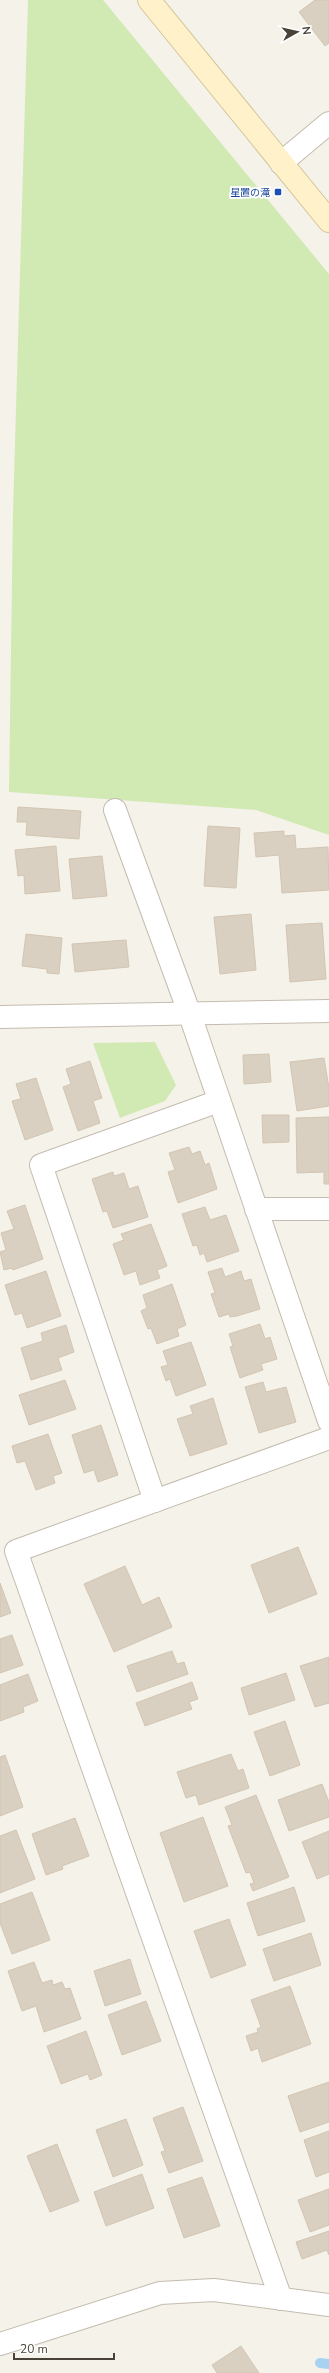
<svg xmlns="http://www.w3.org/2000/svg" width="329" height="2373" font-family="'Nunito Sans','Noto Sans JP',sans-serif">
	<rect width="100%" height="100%" fill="#f5f2ea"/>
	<g fill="#d1e9b3">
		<polygon points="28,0 103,0 329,274 329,835 256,810 9,792 13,512"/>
		<polygon points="155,1042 176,1085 165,1101 120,1118 93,1043"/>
	</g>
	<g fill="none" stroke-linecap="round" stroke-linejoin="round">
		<polyline stroke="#a7d3f1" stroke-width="10" points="320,2363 329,2364"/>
	</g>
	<g fill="#dad0c2" stroke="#d2c5b2">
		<polygon points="315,0 329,0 329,43 325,46 299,12"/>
		<polygon points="18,807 81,811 79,839 26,835 27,822 17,822"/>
		<polygon points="208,826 240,828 236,888 204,886"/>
		<polygon points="284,831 284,836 295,835 296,849 328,847 329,890 282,893 279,855 256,857 254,833"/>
		<polygon points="56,846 60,891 25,894 24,875 18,876 15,850"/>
		<polygon points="102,856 107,896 73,899 69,859"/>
		<polygon points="251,914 256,970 220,974 214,917"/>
		<polygon points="322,923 326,979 290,982 286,925"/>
		<polygon points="26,934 62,938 59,974 47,973 47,969 22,966"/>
		<polygon points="126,940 129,967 75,972 72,944"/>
		<polygon points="269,1054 271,1082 244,1084 243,1055"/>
		<polygon points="324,1058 329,1088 329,1106 297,1111 290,1062"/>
		<polygon points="90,1061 102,1098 93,1101 100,1123 78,1131 63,1087 71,1084 66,1069"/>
		<polygon points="36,1078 53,1130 25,1140 12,1101 21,1099 16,1084"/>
		<polygon points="262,1115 289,1115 289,1142 263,1143"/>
		<polygon points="329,1117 329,1184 324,1184 324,1172 297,1173 296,1118"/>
		<polygon points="189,1147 192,1154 200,1151 205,1165 209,1163 217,1189 178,1203 168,1172 175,1170 169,1153"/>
		<polygon points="113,1172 114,1176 124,1173 129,1189 138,1186 148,1217 113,1228 107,1211 103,1212 92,1179"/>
		<polygon points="25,1205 43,1259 13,1270 12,1268 4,1270 0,1252 6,1250 1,1233 14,1229 7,1211"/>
		<polygon points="205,1207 210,1220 226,1215 239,1251 207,1262 204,1253 200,1255 197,1245 193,1246 182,1214"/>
		<polygon points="151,1224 167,1266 157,1270 160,1278 140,1285 136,1271 124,1275 113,1244 124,1240 121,1234"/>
		<polygon points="222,1268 225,1277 241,1271 244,1281 251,1279 260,1309 237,1316 230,1317 229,1314 219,1317 211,1294 215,1293 208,1272"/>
		<polygon points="46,1271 61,1316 27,1328 22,1313 15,1315 5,1285"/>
		<polygon points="172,1284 186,1325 177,1329 179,1336 157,1344 151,1328 148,1329 141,1311 147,1308 143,1295"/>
		<polygon points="260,1324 265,1339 270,1337 277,1359 261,1364 263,1370 240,1378 230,1347 233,1346 229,1334"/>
		<polygon points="66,1325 74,1352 58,1358 62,1370 31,1380 21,1348 43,1341 41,1333"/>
		<polygon points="191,1342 206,1385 176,1396 170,1379 166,1381 161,1367 168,1365 163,1351"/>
		<polygon points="65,1380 76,1409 29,1425 19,1395"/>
		<polygon points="263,1382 266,1392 286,1387 296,1422 259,1433 245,1387"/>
		<polygon points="213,1398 227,1444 190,1456 177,1419 193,1414 190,1406"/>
		<polygon points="101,1425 118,1475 98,1482 94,1470 84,1473 72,1435"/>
		<polygon points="48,1434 62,1473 53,1476 55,1483 36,1490 25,1461 17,1463 12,1446"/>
		<polygon points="298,1547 317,1594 269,1613 251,1565"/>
		<polygon points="125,1566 142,1605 159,1597 172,1627 114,1652 84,1584"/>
		<polygon points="0,1583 11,1613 0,1617"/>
		<polygon points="12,1635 23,1665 0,1673 0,1639"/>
		<polygon points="172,1651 177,1664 184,1662 188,1674 137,1692 127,1666"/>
		<polygon points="329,1657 329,1703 315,1707 300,1666"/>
		<polygon points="286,1673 295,1700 249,1715 241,1688"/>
		<polygon points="28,1674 38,1701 23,1707 24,1712 0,1721 0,1685"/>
		<polygon points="192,1682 198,1699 189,1702 192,1709 145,1726 136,1703"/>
		<polygon points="285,1721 300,1765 270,1776 254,1732"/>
		<polygon points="231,1754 238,1771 243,1769 249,1788 199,1805 196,1795 186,1798 177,1772"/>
		<polygon points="5,1755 23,1807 0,1816 0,1757"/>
		<polygon points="322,1784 329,1802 329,1817 289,1831 278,1800"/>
		<polygon points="256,1795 289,1877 253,1891 250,1884 254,1883 250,1872 246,1873 228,1826 232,1825 225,1807"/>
		<polygon points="203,1817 228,1886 184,1902 160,1833"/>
		<polygon points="75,1818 89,1856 62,1866 63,1869 46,1875 32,1834"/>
		<polygon points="16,1830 35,1879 0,1893 0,1836"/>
		<polygon points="329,1831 329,1874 317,1879 302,1842"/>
		<polygon points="294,1887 305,1921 258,1936 247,1903"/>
		<polygon points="32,1892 50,1940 12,1954 0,1923 0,1904"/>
		<polygon points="229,1919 246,1965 211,1978 194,1931"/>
		<polygon points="311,1933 321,1965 274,1981 263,1949"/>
		<polygon points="130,1959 141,1994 105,2006 94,1971"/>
		<polygon points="34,1962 42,1983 52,1980 53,1985 62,1982 65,1989 70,1988 81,2019 44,2032 36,2006 22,2011 8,1971"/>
		<polygon points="290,1986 311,2044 262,2062 258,2048 251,2051 246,2036 258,2032 257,2029 261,2027 251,2000"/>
		<polygon points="146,2001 161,2041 122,2055 108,2015"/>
		<polygon points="86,2031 102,2075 90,2080 88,2074 61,2084 47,2046"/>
		<polygon points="329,2082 329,2122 300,2132 288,2096"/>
		<polygon points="183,2107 203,2161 169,2173 161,2152 165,2151 153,2118"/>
		<polygon points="126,2119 143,2165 113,2177 96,2130"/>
		<polygon points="329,2131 329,2172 316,2177 304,2140"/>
		<polygon points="57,2144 79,2201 50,2212 27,2156"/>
		<polygon points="142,2174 154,2208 106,2226 94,2192"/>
		<polygon points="202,2177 220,2226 184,2238 167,2189"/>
		<polygon points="329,2189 329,2225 310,2232 298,2200"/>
		<polygon points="329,2231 329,2255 327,2250 302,2259 296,2242"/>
		<polygon points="241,2346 259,2373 217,2373 212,2365"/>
	</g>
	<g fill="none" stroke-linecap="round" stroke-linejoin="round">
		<g stroke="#c4bcaf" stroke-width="24">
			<g id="street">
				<polyline points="281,163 329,123"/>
				<polyline points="115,810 189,1012 329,1421"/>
				<polyline points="0,1017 329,1011"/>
				<polyline points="256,1209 329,1209"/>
				<polyline points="155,1501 41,1165 219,1101"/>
				<polyline points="281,2299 16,1551 329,1438"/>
				<polyline points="0,2344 160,2293 214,2290 329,2305"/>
			</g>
		</g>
		<g stroke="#d5c59a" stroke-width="24">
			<polyline id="secondary" points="149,0 329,221"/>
		</g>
		<use href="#street" stroke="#fff" stroke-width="22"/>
		<use href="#secondary" stroke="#fff2ca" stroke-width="22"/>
	</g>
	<rect fill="#1a4fb4" stroke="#fff" stroke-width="1.5" x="274" y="188" width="8" height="8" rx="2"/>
	<g text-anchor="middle" stroke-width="4" stroke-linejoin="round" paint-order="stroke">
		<g font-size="10" fill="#164399" stroke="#fff" text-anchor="end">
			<text x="270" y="196">星置の滝</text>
		</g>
	</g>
	<g transform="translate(297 32) rotate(82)" stroke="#ffffff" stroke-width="3" paint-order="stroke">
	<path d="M0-3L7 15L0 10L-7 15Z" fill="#494238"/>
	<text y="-6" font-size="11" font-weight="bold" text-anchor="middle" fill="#494238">N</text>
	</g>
	<path d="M14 2353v6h100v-6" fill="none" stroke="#494238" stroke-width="2"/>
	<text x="20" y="2353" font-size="12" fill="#494238" stroke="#ffffff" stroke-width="3" paint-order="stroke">20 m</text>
</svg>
